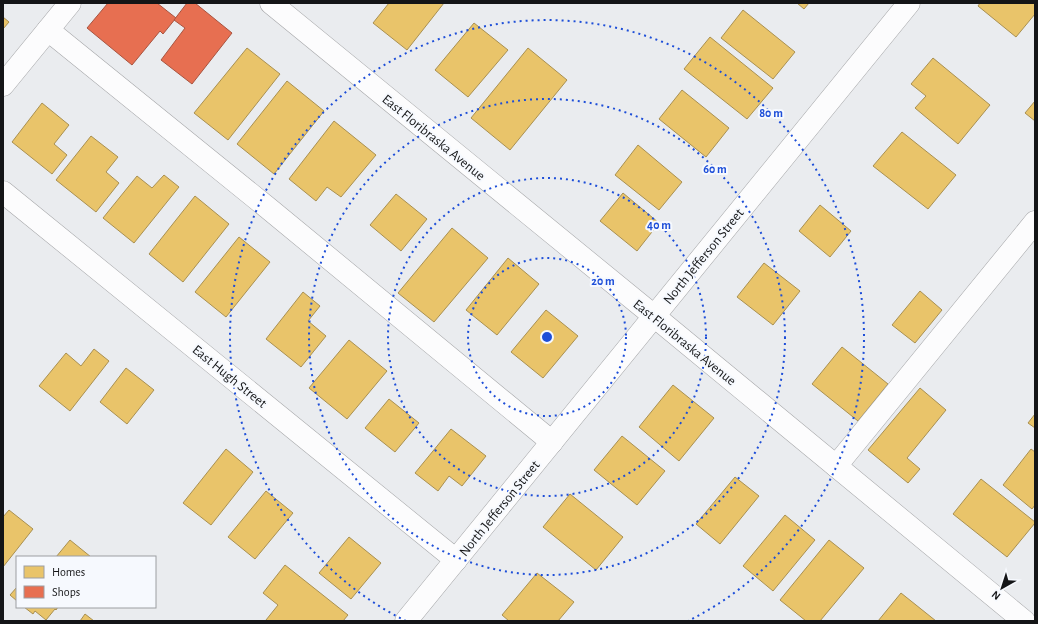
<svg xmlns="http://www.w3.org/2000/svg" width="1038" height="624" font-family="'Alegreya Sans',sans-serif">
	<rect width="100%" height="100%" fill="#eaecef"/>
	<g fill="#e9c46a" stroke="#a99051">
		<polygon points="389,3 444,3 407,50 373,23"/>
		<polygon points="797,3 809,3 804,9"/>
		<polygon points="980,3 1035,3 1035,14 1016,37 978,6"/>
		<polygon points="743,10 795,52 773,79 721,38"/>
		<polygon points="3,17 9,22 3,29"/>
		<polygon points="474,23 508,50 468,97 435,70"/>
		<polygon points="710,37 773,88 747,119 684,69"/>
		<polygon points="247,48 280,74 228,140 194,113"/>
		<polygon points="528,48 567,80 510,150 471,118"/>
		<polygon points="933,58 990,105 958,144 915,108 926,96 911,84"/>
		<polygon points="287,81 324,111 274,174 237,144"/>
		<polygon points="682,90 729,128 706,157 659,119"/>
		<polygon points="1035,101 1035,121 1025,113"/>
		<polygon points="42,103 69,125 54,144 67,155 52,174 12,142"/>
		<polygon points="334,121 376,155 341,197 327,187 316,201 289,179"/>
		<polygon points="902,132 956,175 928,209 873,166"/>
		<polygon points="91,136 118,157 106,172 119,183 96,212 56,180"/>
		<polygon points="638,145 682,182 659,210 615,175"/>
		<polygon points="164,175 179,187 134,243 103,218 137,176 152,188"/>
		<polygon points="623,193 659,223 637,251 600,221"/>
		<polygon points="396,194 427,219 401,251 370,225"/>
		<polygon points="195,196 229,224 183,282 149,254"/>
		<polygon points="820,205 851,231 830,257 799,231"/>
		<polygon points="452,228 488,258 434,322 398,293"/>
		<polygon points="239,237 270,262 226,317 195,292"/>
		<polygon points="508,258 539,284 497,335 466,310"/>
		<polygon points="764,263 800,291 773,325 737,297"/>
		<polygon points="920,291 942,310 915,343 892,325"/>
		<polygon points="303,292 320,306 308,321 326,336 301,367 266,339"/>
		<polygon points="546,310 578,336 543,378 511,352"/>
		<polygon points="349,340 387,371 347,419 309,388"/>
		<polygon points="842,347 888,384 858,421 812,384"/>
		<polygon points="94,349 109,361 70,411 39,386 66,353 81,366"/>
		<polygon points="126,368 154,390 127,424 100,402"/>
		<polygon points="673,385 714,418 679,461 639,427"/>
		<polygon points="920,388 946,410 907,458 920,469 908,483 868,450"/>
		<polygon points="389,399 419,423 395,452 365,428"/>
		<polygon points="1035,414 1035,428 1028,423"/>
		<polygon points="451,429 486,456 462,486 449,476 438,491 415,473"/>
		<polygon points="622,436 665,471 637,505 594,470"/>
		<polygon points="226,449 253,472 211,525 183,503"/>
		<polygon points="1031,449 1035,452 1035,505 1032,509 1003,485"/>
		<polygon points="735,477 759,496 720,544 696,524"/>
		<polygon points="981,479 1035,522 1035,523 1007,557 953,514"/>
		<polygon points="266,491 293,513 255,559 228,537"/>
		<polygon points="570,494 623,537 596,570 543,527"/>
		<polygon points="9,510 33,529 3,567 3,517"/>
		<polygon points="785,515 815,540 773,591 743,566"/>
		<polygon points="349,537 381,563 351,599 319,573"/>
		<polygon points="70,540 91,557 56,557"/>
		<polygon points="829,540 864,568 820,621 806,621 780,600"/>
		<polygon points="285,565 348,615 343,621 268,621 266,620 278,605 263,593"/>
		<polygon points="537,573 574,602 558,621 509,621 502,615"/>
		<polygon points="17,587 17,601 10,595"/>
		<polygon points="901,593 936,621 878,621"/>
		<polygon points="24,607 58,607 56,610 55,609 46,620 35,611 33,614"/>
		<polygon points="85,614 94,621 80,621"/>
	</g>
	<g fill="#e76f51" stroke="#a85440">
		<polygon points="108,3 157,3 176,18 163,34 160,31 132,65 87,28"/>
		<polygon points="187,3 195,3 232,33 192,84 161,60 185,28 174,20"/>
	</g>
	<g fill="none" stroke-linecap="round" stroke-linejoin="round">
		<g stroke="#a5a6a8" stroke-width="23">
			<g id="minor">
				<polyline points="271,3 654,316 1024,621"/>
				<polyline points="48,30 268,208 552,442"/>
				<polyline points="3,85 70,3"/>
				<polyline points="3,192 456,560"/>
				<polyline points="836,466 1035,222"/>
				<polyline points="406,621 909,3"/>
			</g>
		</g>
		<use href="#minor" stroke="#fcfcfd" stroke-width="22"/>
	</g>
	<g fill="none" stroke="#1d4ed8" stroke-width="2" stroke-dasharray="2 4">
		<circle cx="547" cy="337" r="79"/>
		<circle cx="547" cy="337" r="159"/>
		<circle cx="547" cy="337" r="238"/>
		<path d="M406 621A317 317 0 1 1 688 621"/>
	</g>
	<g text-anchor="middle" stroke-width="4" stroke-linejoin="round" paint-order="stroke">
		<g font-size="14" fill="#141517" stroke="#f6f9fe">
			<text transform="translate(434 137) rotate(39)" y="5">East Floribraska Avenue</text>
			<text transform="translate(703 256) rotate(-51)" y="5">North Jefferson Street</text>
			<text transform="translate(685 342) rotate(39)" y="5">East Floribraska Avenue</text>
			<text transform="translate(230 376) rotate(39)" y="5">East Hugh Street</text>
			<text transform="translate(499 508) rotate(-51)" y="5">North Jefferson Street</text>
		</g>
	</g>
	<circle cx="547" cy="337" r="6" fill="#1d4ed8" stroke="#f6f9fe" stroke-width="2"/>
	<g font-size="12" text-anchor="middle" font-weight="bold" fill="#1d4ed8" stroke="#f6f9fe" stroke-width="4" stroke-linejoin="round" paint-order="stroke">
		<text x="771" y="117">80 m</text>
		<text x="715" y="173">60 m</text>
		<text x="659" y="229">40 m</text>
		<text x="603" y="285">20 m</text>
	</g>
	<rect width="1038" height="624" fill="none" stroke="#141517" stroke-width="8"/>
	<rect x="16" y="556" width="140" height="52" fill="#f6f9fe" stroke="#9c9ea2"/>
	<rect x="24" y="566" width="20" height="12" fill="#e9c46a" stroke="#9c9ea2"/>
	<text x="52" y="576" font-size="12" fill="#141517">Homes</text>
	<rect x="24" y="586" width="20" height="12" fill="#e76f51" stroke="#9c9ea2"/>
	<text x="52" y="596" font-size="12" fill="#141517">Shops</text>
	<g transform="translate(1002 588) rotate(219)" stroke="#f6f9fe" stroke-width="3" paint-order="stroke">
	<path d="M0-3L7 15L0 10L-7 15Z" fill="#141517"/>
	<text y="-6" font-size="11" font-weight="bold" text-anchor="middle" fill="#141517">N</text>
	</g>
</svg>
